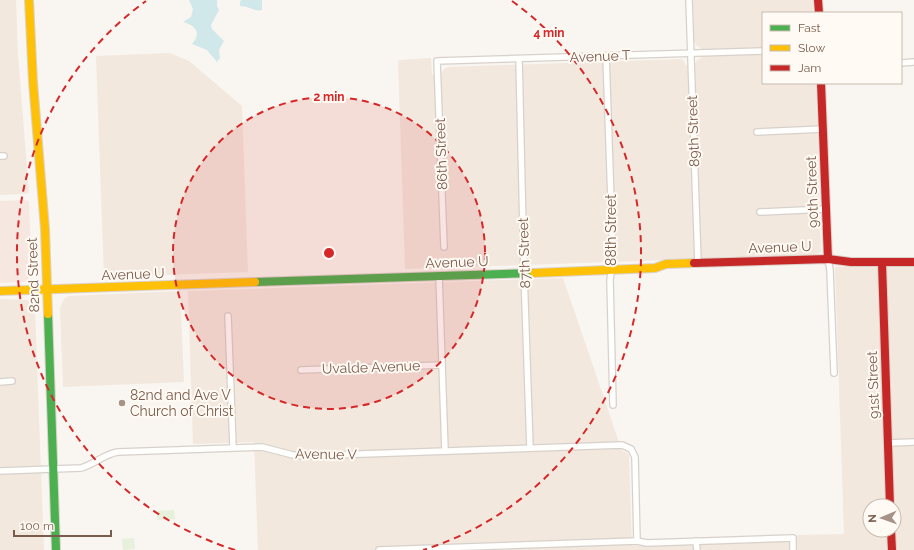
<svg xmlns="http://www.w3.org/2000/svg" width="914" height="550" font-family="Raleway,sans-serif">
	<rect width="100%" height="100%" fill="#f9f5f0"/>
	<g fill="#f2e8de" fill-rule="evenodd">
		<polygon points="0,0 16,0 18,55 29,193 23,194 0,195"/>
		<polygon points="693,0 813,0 813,13 763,13 763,83 816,83 821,252 814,255 405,269 398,61 400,60 431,58 432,75 441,75 443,70 448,67 680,59 684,61 686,66 695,65 697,60 701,58 701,48 697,46 694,41"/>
		<polygon points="170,53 189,61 242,106 248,272 104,277 96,56"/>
		<path d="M 914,264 L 914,550 L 258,550 L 254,442 L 193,444 L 188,291 L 563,278 L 622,451 L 627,453 L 629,456 L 632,546 L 797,540 L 797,535 L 844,534 L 835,267 ZM 870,506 L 894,506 L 894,530 L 870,530 Z"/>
		<polygon points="180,291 184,382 63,387 60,308 64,299 69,296"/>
		<polygon points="0,299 28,300 33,304 35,311 44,550 0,550"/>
	</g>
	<polygon fill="#f6e8e1" points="23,200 29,201 32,274 28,280 24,282 0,283 0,201"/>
	<g fill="#e7f0db">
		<polygon points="174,510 175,519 157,520 157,511"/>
		<polygon points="134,538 135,549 123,550 122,539"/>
	</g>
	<g fill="#d0e8ea">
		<path d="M 189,0 L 217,0 L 217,6 L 219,10 L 211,25 L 212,29 L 224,41 L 219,50 L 220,58 L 217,62 L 207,50 L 192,44 C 203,32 194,25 183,22 L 191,17 L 193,9 Z"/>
		<path d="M 241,0 L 262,0 L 262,10 C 256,12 248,6 240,6 L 240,2 Z"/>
	</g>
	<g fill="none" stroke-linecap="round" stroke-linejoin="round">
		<g stroke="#d7d1cb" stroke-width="8">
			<g id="street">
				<polyline points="689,0 698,263"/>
				<polyline points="606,56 613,258 610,280 613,405"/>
				<polyline points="519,59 524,273 530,448"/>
				<polyline points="901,63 914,62"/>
				<polyline points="757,132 823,129"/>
				<polyline points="0,156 4,156"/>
				<polyline points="760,212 826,209"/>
				<polyline points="444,247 437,61 763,51"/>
				<polyline points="828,259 830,270 834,373"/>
				<polyline points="439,276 445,451"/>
				<polyline points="228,316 233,447"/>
				<polyline points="301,370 442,365"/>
				<polyline points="0,382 12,381"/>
				<polyline points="888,443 914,442"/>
				<path d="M 0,471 L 81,468 C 95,464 104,454 118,452 L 262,447 L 293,455 L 304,456 L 622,445 L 631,449 L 635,457 L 637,541"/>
				<polyline points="696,541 697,550"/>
				<polyline points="379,550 637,541 647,543 793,538 793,550"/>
			</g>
		</g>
		<g stroke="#d9d2cb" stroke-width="10">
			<g id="fast">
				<polyline points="255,282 534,273"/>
				<polyline points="48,314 56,550"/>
			</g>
		</g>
		<g stroke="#d9d2cb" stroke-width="10">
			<g id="slow">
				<polyline points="29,0 33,82 45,229 48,314"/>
				<polyline points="534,273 655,268 666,264 694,263"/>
				<polyline points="0,291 255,282"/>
			</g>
		</g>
		<g stroke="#d9d2cb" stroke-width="10">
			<g id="jam">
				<polyline points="818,0 819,13"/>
				<polyline points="821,83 828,259"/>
				<polyline points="694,263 828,259 851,262 914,262"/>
				<polyline points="882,263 890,506"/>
				<polyline points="891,530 892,550"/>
			</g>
		</g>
		<use href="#street" stroke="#fefefd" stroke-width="5.5"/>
		<use href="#fast" stroke="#4caf50" stroke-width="8"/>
		<use href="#slow" stroke="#ffc107" stroke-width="8"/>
		<use href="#jam" stroke="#c62828" stroke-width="8"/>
	</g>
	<circle cx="329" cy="253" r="156" fill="#d62828" fill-opacity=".12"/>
	<g fill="none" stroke="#d62828" stroke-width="2" stroke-dasharray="7 5">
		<circle cx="329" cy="253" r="156"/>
		<path d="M235 550A311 311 0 0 1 146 1M512 1A311 311 0 0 1 423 550"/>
	</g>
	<circle fill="#a69286" stroke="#fffaf3" stroke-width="1.5" cx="122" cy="403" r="4"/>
	<g text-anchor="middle" stroke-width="4" stroke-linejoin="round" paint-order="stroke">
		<g font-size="14" fill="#7a5c4d" stroke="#fffaf3">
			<text transform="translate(600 56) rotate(-2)" y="5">Avenue T</text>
			<text transform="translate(693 131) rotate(-92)" y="5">89th Street</text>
			<text transform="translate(441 154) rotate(-92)" y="5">86th Street</text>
			<text transform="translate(812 192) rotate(-92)" y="5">90th Street</text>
			<text transform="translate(611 230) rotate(-90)" y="5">88th Street</text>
			<text transform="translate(780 247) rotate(-2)" y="5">Avenue U</text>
			<text transform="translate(524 253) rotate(-92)" y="5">87th Street</text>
			<text transform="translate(457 262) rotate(-2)" y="5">Avenue U</text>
			<text transform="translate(133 274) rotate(-2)" y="5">Avenue U</text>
			<text transform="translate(33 275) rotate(-92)" y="5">82nd Street</text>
			<text transform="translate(371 367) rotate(-2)" y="5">Uvalde Avenue</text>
			<text transform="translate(873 385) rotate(-92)" y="5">91st Street</text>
			<text transform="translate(326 454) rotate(1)" y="5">Avenue V</text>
		</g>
		<g font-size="14" fill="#7a5c4d" stroke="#fffaf3" text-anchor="start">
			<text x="130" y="400">82nd and Ave V<tspan x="130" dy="16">Church of Christ</tspan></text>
		</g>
	</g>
	<circle cx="329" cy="253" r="6" fill="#d62828" stroke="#fffaf3" stroke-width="2"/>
	<g font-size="12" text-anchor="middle" font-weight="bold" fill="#d62828" stroke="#fffaf3" stroke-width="4" stroke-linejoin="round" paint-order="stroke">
		<text x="549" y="37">4 min</text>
		<text x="329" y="101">2 min</text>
	</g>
	<rect x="762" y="12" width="140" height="72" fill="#fffaf3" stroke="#cabbb1"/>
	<rect x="770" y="25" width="20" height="6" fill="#4caf50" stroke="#cabbb1"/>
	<text x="798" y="32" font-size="12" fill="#7a5c4d">Fast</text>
	<rect x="770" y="45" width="20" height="6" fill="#ffc107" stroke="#cabbb1"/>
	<text x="798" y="52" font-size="12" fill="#7a5c4d">Slow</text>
	<rect x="770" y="65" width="20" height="6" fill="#c62828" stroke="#cabbb1"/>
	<text x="798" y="72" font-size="12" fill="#7a5c4d">Jam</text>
	<g transform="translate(882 518) rotate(268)"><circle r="19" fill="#fffaf3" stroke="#cabbb1"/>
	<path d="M0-3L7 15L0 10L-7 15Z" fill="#a69286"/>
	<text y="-6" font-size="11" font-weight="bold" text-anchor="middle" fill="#7a5c4d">N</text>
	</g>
	<path d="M14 530v6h97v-6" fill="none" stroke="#7a5c4d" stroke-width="2"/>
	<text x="20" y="530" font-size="12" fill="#7a5c4d" stroke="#fffaf3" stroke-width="3" paint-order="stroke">100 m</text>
</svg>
